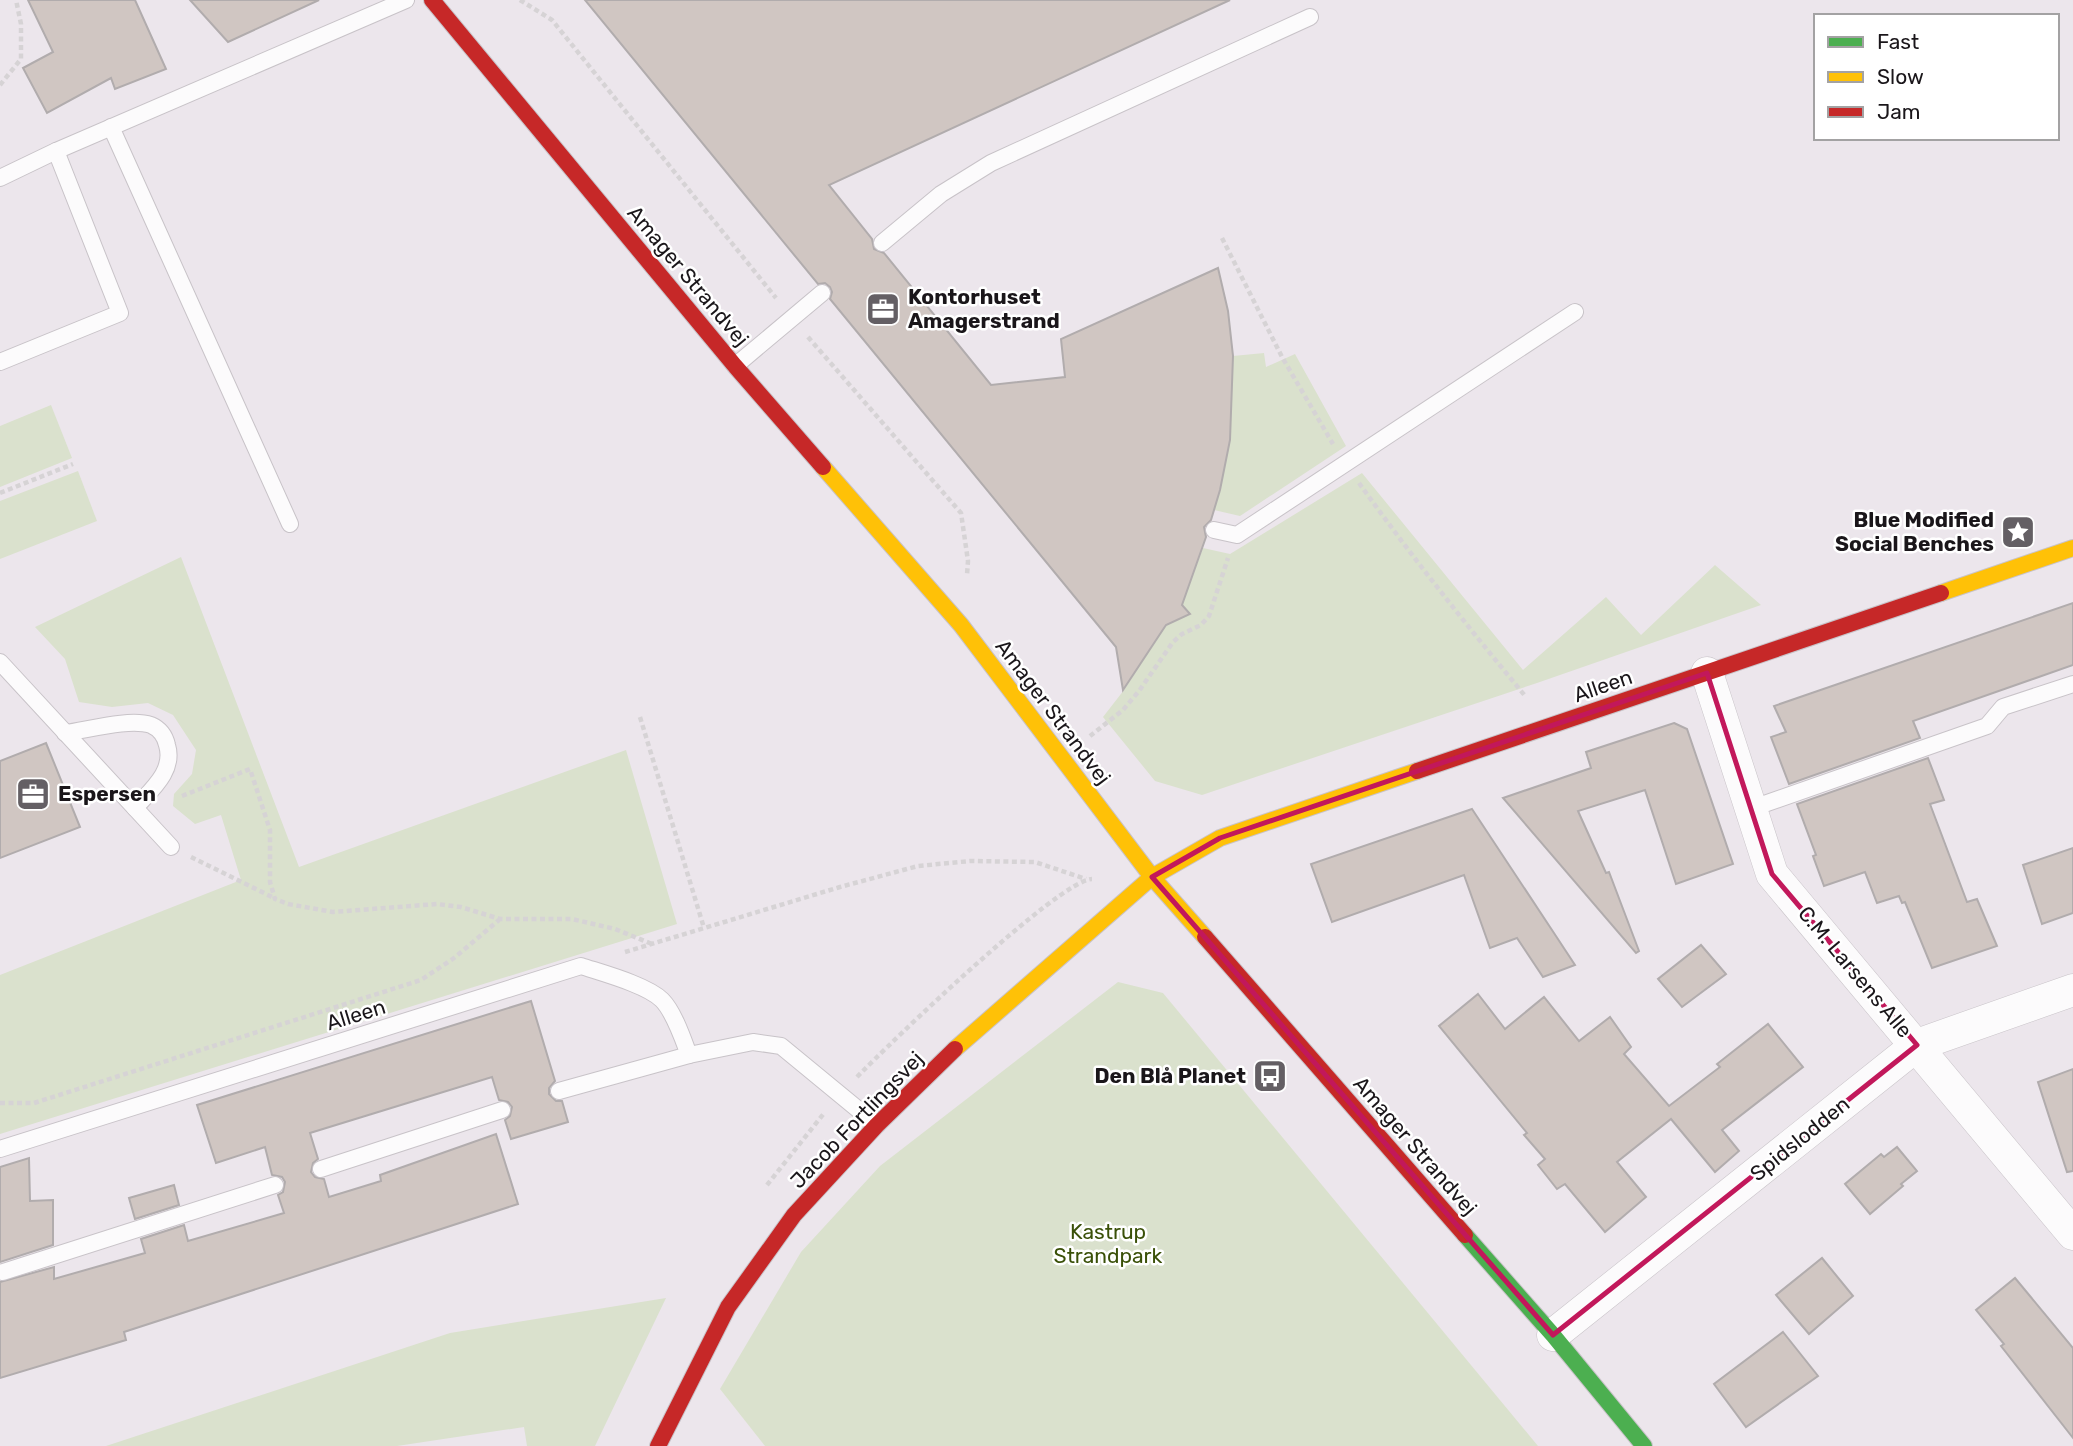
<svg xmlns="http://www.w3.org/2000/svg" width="2073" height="1446" font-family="Rubik,sans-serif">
	<rect width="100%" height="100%" fill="#ece6ec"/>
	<g fill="#dae1cd">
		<polygon points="1264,353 1266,367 1295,354 1346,446 1240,516 1214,510 1230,440 1233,356"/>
		<polygon points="51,405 72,458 0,487 0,426"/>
		<polygon points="78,471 97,521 0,559 0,501"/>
		<polygon points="1362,473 1523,670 1606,597 1641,635 1715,565 1761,605 1537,683 1202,795 1155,781 1103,717 1124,690 1166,625 1190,614 1179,603 1187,591 1203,548 1230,554"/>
		<polygon points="181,557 299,867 626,750 677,924 0,1134 0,975 241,880 221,815 195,824 173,806 174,794 192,774 196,750 173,715 148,703 112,707 79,702 65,659 35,627"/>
		<polygon points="1118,982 1163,993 1538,1446 765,1446 720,1389 801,1252 880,1166"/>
		<polygon points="666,1298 595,1446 527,1446 524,1427 397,1446 106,1446 450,1333"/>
	</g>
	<g fill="#d0c6c2" stroke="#b1acad" stroke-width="2">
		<polygon points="28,0 135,0 166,69 115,89 111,78 47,113 23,68 53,52"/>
		<polygon points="190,0 319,0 228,42"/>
		<polygon points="585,0 1230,0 829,185 872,239 874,249 884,253 991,385 1065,377 1061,339 1218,268 1228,311 1233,356 1230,440 1220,490 1211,520 1204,527 1206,537 1182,605 1190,614 1166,625 1123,690 1116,647 830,299 832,292 830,287 825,283 818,284"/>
		<polygon points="2073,603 2073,665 1913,721 1920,738 1789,784 1771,737 1786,732 1774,706"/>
		<polygon points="1674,723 1687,729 1733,864 1676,884 1645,790 1578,811 1606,873 1609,872 1639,951 1636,953 1503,798 1591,768 1586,752"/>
		<polygon points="46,743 80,827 0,858 0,761"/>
		<polygon points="1928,758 1944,800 1930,804 1967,902 1977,899 1997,946 1932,968 1905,902 1902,903 1899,896 1877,903 1865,872 1824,886 1813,856 1816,855 1797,804"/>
		<polygon points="1472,809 1550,927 1575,965 1543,977 1517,938 1490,948 1464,875 1332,922 1311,864"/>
		<polygon points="2073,848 2073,913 2042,924 2023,865"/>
		<polygon points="1701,945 1726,974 1682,1007 1658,979"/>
		<polygon points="1478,994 1505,1029 1544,997 1579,1041 1610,1017 1631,1047 1624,1054 1669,1106 1720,1067 1717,1064 1768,1024 1803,1067 1722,1130 1739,1151 1715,1172 1671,1119 1617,1162 1646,1197 1605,1232 1565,1184 1557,1189 1538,1165 1545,1159 1524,1135 1527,1133 1439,1026"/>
		<polygon points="531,1001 555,1081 549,1088 549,1094 556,1101 562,1101 568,1122 511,1139 505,1120 510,1116 512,1107 508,1102 499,1100 492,1077 310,1133 318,1159 313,1163 311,1172 315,1177 324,1179 329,1197 381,1181 380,1175 496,1134 518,1204 124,1332 126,1340 0,1378 0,1282 54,1267 54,1279 145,1253 141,1239 184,1225 188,1241 284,1213 278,1195 283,1192 285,1182 282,1177 272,1175 265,1147 216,1163 197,1105"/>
		<polygon points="2073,1069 2073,1171 2067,1172 2038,1082"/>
		<polygon points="1897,1147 1917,1171 1901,1184 1903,1186 1870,1214 1845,1184 1881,1154 1884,1157"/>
		<polygon points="29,1158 30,1201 53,1200 53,1245 0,1262 0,1167"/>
		<polygon points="174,1185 179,1205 135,1219 129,1198"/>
		<polygon points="1822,1258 1853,1296 1809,1334 1776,1295"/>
		<polygon points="2015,1278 2073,1348 2073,1438 2001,1346 2004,1344 1976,1310"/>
		<polygon points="1783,1332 1818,1376 1746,1427 1714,1384"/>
	</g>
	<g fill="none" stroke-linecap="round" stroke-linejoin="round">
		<g stroke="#c8c3c8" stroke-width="18">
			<g id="lane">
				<polyline points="111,127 290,524"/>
				<polyline points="0,178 56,151 406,0"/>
				<polyline points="882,243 941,194 991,163 1310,17"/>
				<polyline points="0,362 120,313 56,151"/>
				<polyline points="735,366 822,293"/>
				<polyline points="1214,530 1237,535 1575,312"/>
				<polyline points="0,662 171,847"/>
				<path d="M 65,733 C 88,730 129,718 151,725 C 160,729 165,736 167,745 C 175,771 151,790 135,808"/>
				<polyline points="1750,809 1987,726 2003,707 2073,684"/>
				<polyline points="559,1091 689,1055 753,1042 781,1046 877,1125"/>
				<path d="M 0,1149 L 581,966 C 602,973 647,985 662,1000 C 674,1012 683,1039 689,1055"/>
				<polyline points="321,1169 502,1110"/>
				<polyline points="3,1272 275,1185"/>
			</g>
		</g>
		<g stroke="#c8c3c8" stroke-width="33">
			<g id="street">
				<polyline points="1707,673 1772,874 2073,1234"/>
				<polyline points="1553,1335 1917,1045 2073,990"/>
			</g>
		</g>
		<g stroke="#c8c3c8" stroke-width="18">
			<polyline id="fast" points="1465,1235 1553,1335 1644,1446"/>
		</g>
		<g stroke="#c8c3c8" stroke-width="18">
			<g id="slow">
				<polyline points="823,467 961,625 1152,877 1205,937"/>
				<polyline points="1941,593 2073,548"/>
				<polyline points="955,1049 1152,877 1220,838 1417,771"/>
			</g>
		</g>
		<g stroke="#c8c3c8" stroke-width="18">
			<g id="jam">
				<polyline points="432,0 735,366 823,467"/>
				<polyline points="1417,771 1941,593"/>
				<polyline points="1205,937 1465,1235"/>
				<polyline points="658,1446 728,1307 794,1215 877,1125 955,1049"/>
			</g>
		</g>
		<g stroke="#d6d3d5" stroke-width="4.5" stroke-dasharray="5 3.5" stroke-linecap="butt">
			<polyline points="520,0 552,20 776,298"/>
			<polyline points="0,85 21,59 21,24 16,0"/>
			<polyline points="1222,238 1282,357 1333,444"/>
			<polyline points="808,337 961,513 968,561 967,575"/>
			<path d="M 1359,483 C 1412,557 1468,627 1526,697"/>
			<polyline points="0,493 73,464"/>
			<polyline points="640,717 704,928"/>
			<polyline points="1090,736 1123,710 1139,691 1173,642 1182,634 1201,625 1209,616 1228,558"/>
			<polyline points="182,796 250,769 270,830 270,882 275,899 288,904 333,912 437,904 461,907 500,919 572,919 615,929 652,944"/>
			<polyline points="191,857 274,898"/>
			<polyline points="625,952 840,887 918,866 970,861 1035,862 1086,879"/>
			<path d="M 857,1077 C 888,1045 1059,880 1092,879"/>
			<polyline points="0,1103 34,1103 421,980 454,958 499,920"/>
			<polyline points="767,1185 825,1112"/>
		</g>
		<use href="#lane" stroke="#fcfbfc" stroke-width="16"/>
		<use href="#street" stroke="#fcfbfc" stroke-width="32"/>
		<use href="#fast" stroke="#4caf50" stroke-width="16"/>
		<use href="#slow" stroke="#ffc107" stroke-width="16"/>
		<use href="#jam" stroke="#c62828" stroke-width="16"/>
	</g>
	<path fill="none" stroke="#c2185b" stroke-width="5" stroke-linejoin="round" d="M 1707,673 L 1772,874 L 1917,1045 L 1553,1335 L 1152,877 L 1220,838 Z"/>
	<defs>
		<g id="office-square" transform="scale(1.75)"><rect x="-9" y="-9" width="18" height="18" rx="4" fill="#645f64" stroke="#fff"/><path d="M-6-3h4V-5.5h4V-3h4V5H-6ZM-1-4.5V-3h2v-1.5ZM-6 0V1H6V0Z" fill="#fff"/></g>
		<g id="sight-square" transform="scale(1.75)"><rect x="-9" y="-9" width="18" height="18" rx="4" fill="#645f64" stroke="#fff"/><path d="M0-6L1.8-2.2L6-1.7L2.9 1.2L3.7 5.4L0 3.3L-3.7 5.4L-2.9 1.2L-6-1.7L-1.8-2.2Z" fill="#fff"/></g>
		<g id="bus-square" transform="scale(1.75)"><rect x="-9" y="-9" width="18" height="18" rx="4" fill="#645f64" stroke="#fff"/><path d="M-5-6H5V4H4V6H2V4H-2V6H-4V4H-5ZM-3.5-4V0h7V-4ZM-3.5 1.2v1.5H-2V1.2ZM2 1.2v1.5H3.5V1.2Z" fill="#fff"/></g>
	</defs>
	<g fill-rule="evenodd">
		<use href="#office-square" x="883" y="309"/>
		<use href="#sight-square" x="2018" y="532"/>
		<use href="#office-square" x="33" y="794"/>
		<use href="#bus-square" x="1270" y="1076"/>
	</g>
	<g text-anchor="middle" stroke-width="5" stroke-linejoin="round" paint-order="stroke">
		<g font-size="21" fill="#1a161a" stroke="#fff">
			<text transform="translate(688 276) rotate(50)" y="7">Amager Strandvej</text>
			<text transform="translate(1603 686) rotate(-19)" y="7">Alleen</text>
			<text transform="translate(1053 712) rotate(53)" y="7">Amager Strandvej</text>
			<text transform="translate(1855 972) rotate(50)" y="7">C.M. Larsens Alle</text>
			<text transform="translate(356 1015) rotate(-17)" y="7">Alleen</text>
			<text transform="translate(857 1120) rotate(-46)" y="7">Jacob Fortlingsvej</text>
			<text transform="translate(1800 1139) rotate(-39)" y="7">Spidslodden</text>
			<text transform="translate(1415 1146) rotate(49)" y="7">Amager Strandvej</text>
		</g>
		<g font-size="21" font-weight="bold" fill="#1a161a" stroke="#fff" text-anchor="start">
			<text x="908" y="304">Kontorhuset<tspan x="908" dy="24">Amagerstrand</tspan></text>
			<text x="1994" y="527" text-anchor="end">Blue Modified<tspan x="1994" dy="24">Social Benches</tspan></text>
			<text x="58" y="801">Espersen</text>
			<text x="1246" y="1083" text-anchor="end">Den Blå Planet</text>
		</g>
		<g font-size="21" fill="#3a5008" stroke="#fff">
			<text x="1108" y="1239">Kastrup<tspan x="1108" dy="24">Strandpark</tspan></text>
		</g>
	</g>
	<rect x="1814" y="14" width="245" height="126" fill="#ffffff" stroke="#a3a2a3" stroke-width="2"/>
	<rect x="1828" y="37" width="35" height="10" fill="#4caf50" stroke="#a3a2a3" stroke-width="2"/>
	<text x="1877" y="49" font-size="21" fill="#1a161a">Fast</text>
	<rect x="1828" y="72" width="35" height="10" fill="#ffc107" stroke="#a3a2a3" stroke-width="2"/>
	<text x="1877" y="84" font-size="21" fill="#1a161a">Slow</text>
	<rect x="1828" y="107" width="35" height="10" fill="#c62828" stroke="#a3a2a3" stroke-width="2"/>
	<text x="1877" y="119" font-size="21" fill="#1a161a">Jam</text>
</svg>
